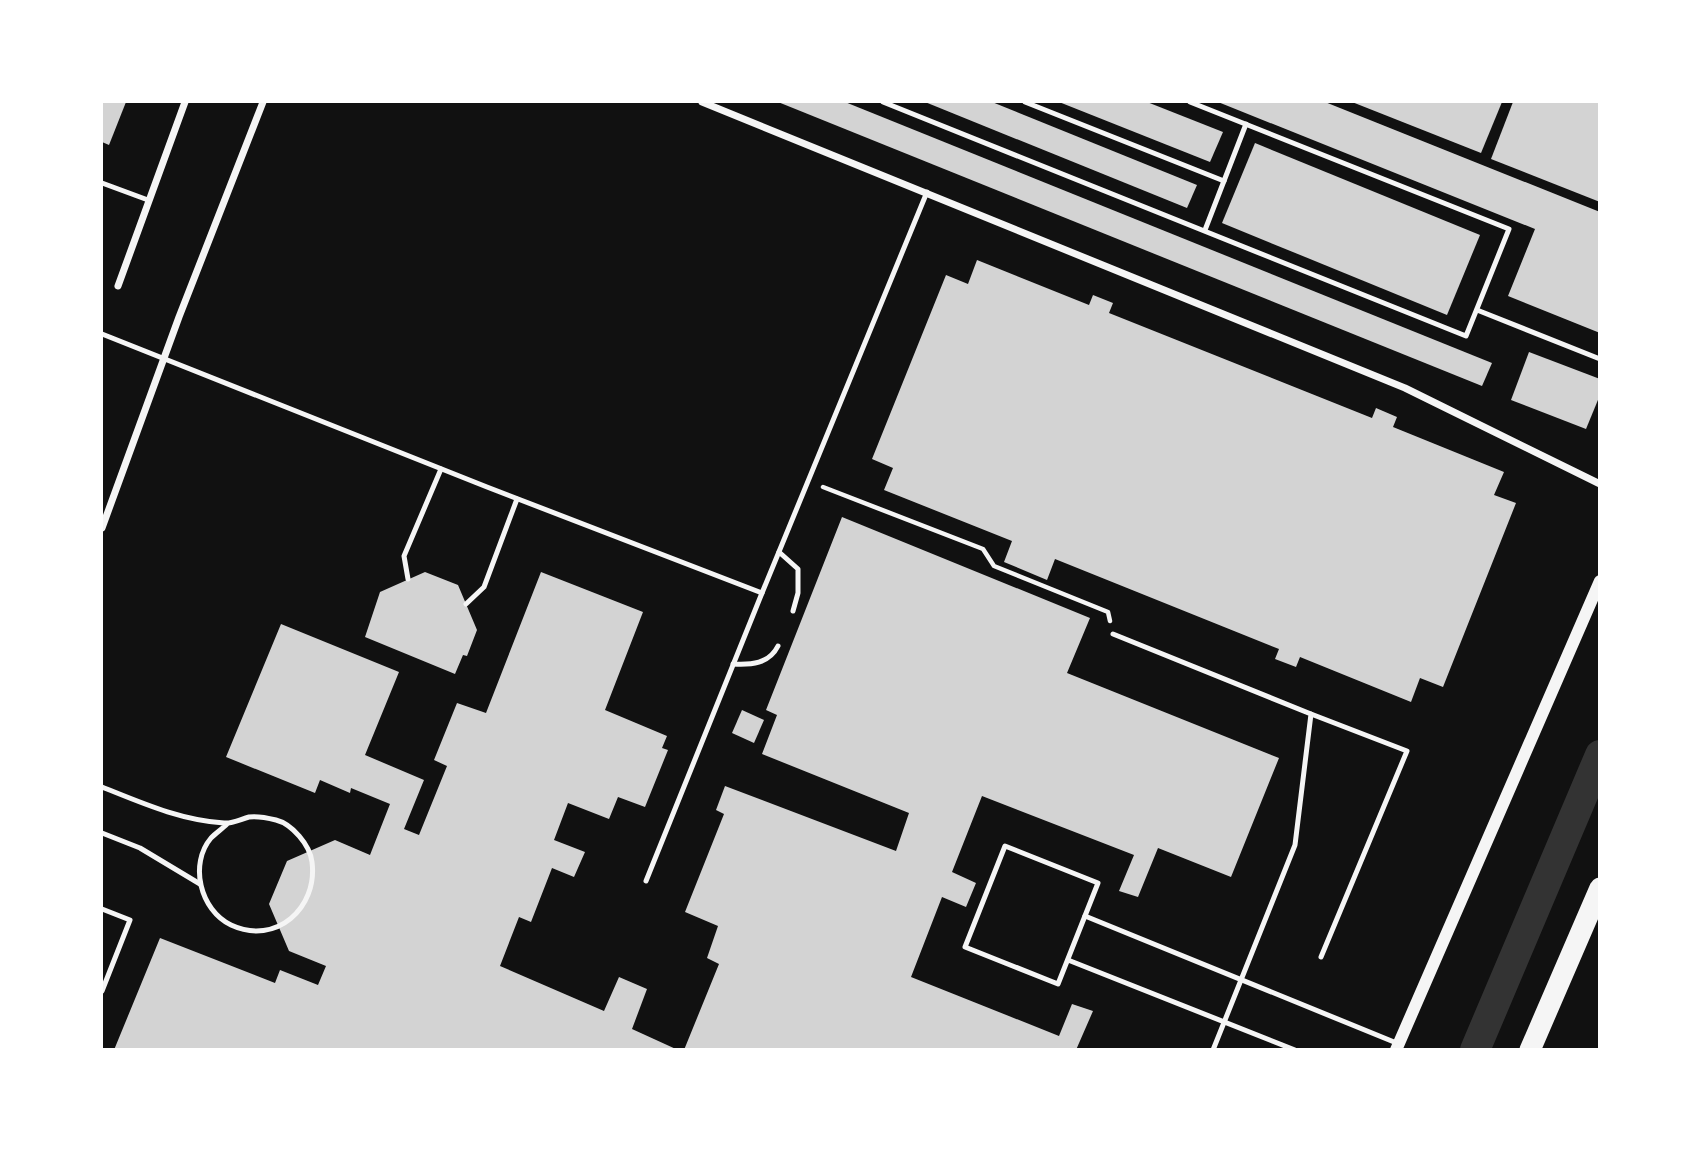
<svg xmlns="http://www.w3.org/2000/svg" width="1701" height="1151" font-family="'PT Sans Narrow',sans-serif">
	<rect width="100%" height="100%" fill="#111"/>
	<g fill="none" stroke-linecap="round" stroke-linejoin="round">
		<polyline stroke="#333" stroke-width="30" points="1475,1050 1600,755"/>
	</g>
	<g fill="#d3d3d3">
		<polygon points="102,102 126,102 109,145 102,142"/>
		<polygon points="778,102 845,102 1492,363 1482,386"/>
		<polygon points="925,102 992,102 1197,185 1187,208"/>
		<polygon points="1059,102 1147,102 1223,132 1210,162"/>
		<polygon points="1218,102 1325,102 1600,212 1600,333 1508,296 1535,229"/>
		<polygon points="1352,102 1502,102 1481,153"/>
		<polygon points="1513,102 1600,102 1600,202 1491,159"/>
		<polygon points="1255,143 1480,235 1447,315 1222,223"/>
		<polygon points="977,260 1089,305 1093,295 1113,303 1109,313 1372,418 1376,408 1397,417 1393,427 1504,472 1494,495 1516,503 1443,687 1420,678 1411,702 1300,657 1296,667 1275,659 1279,649 1055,559 1047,580 1004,562 1012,541 884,490 893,468 872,459 946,275 968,284"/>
		<polygon points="1529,352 1600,379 1600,395 1586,429 1511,400"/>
		<polygon points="842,517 1090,618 1067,673 1279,758 1231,877 1158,848 1138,897 1119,891 1134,855 982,796 952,872 976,883 966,907 942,897 911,977 1059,1036 1072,1004 1093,1011 1076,1050 684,1050 719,964 707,958 718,926 685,912 724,814 716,810 725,786 896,851 909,813 762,754 777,715 766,710"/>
		<polygon points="425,572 458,585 477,630 467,656 463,655 455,674 365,637 380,592"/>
		<polygon points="541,572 643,612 605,710 667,736 662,748 668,750 645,807 618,797 609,819 568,803 554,840 585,852 574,877 552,868 531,922 519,917 500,966 604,1011 619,977 647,989 632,1029 678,1050 114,1050 160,938 275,983 280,970 318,985 326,966 289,951 269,904 287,861 335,840 370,855 390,804 351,788 350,793 320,780 315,793 226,757 281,624 399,672 365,755 424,780 404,829 419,835 447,766 434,760 457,703 486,713"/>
		<polygon points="742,710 764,720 754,743 732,733"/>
	</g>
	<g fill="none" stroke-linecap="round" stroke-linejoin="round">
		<polyline stroke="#f5f5f5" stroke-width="4.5" points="823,487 983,549 994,566 1108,612 1110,621"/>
		<g stroke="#f5f5f5" stroke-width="5">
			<polyline points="883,102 1466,336 1509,229 1190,102"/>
			<polyline points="1025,102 1224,181"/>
			<polyline points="102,183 148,200"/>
			<polyline points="1205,230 1246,124"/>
			<polyline points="1477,310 1600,359"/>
			<polyline points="102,334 487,487 762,593 927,192"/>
			<polyline points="779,552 798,569 798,593 793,611"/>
			<polyline points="408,579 404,556 441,469"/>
			<polyline points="466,604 484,587 517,499"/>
			<polyline points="1113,634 1311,714 1295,845 1213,1050"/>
			<path d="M 733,664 C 751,665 769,664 778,646"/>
			<polyline points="1311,714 1407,751 1321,957"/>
			<path d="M 102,787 C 142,803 180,820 224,823 C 232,824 241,819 249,817 C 257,816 268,818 276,820 C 292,824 310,845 312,862 C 318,908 276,946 231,925 C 200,910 189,864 211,838 C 216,833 222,829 227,824"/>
			<polyline points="102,833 140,848 200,884"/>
			<polygon points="1005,846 1098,883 1058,984 965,947"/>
			<polyline points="646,881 762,593"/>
			<polyline points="102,909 130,920 102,991"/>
			<polyline points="1085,916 1399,1044"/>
			<polyline points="1068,960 1295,1050"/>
		</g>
		<g stroke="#f5f5f5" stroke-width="7">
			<polyline points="702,102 1405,388 1600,484"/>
			<polyline points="118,286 185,102"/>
			<polyline points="102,528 179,317 263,102"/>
		</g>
		<polyline stroke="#f5f5f5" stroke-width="12" points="1396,1050 1600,581"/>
		<polyline stroke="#f5f5f5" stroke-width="21" points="1530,1050 1600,888"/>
	</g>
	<rect width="1701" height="1151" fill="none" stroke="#ffffff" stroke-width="206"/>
</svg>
